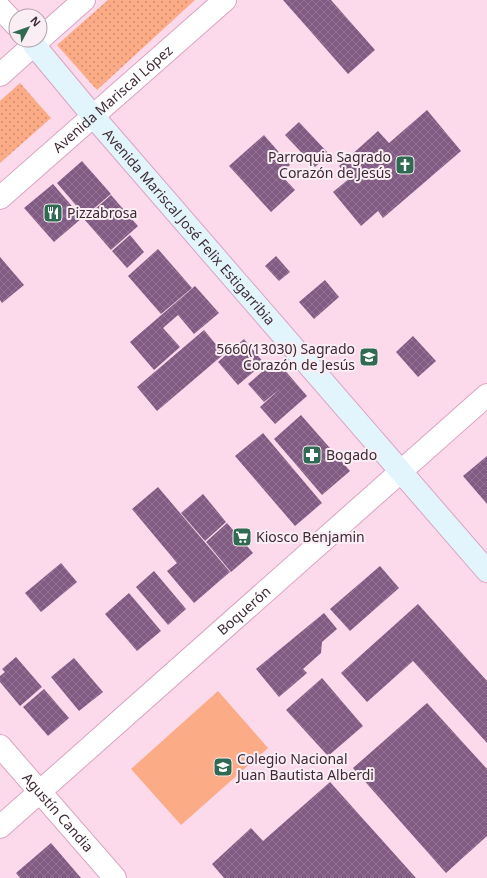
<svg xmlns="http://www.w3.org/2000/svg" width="487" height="878" font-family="'Noto Sans',sans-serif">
	<defs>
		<pattern id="grass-dots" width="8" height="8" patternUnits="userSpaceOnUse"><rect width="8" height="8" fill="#fbac87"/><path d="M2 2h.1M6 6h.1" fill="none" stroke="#cd8c6f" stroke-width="1.8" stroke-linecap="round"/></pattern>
		<pattern id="building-cross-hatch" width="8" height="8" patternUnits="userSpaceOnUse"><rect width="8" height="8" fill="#815b83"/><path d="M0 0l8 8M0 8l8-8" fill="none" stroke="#927493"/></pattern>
	</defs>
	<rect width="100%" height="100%" fill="#fdd9ec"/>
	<g fill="url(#grass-dots)">
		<polygon points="108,0 195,0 97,90 57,45"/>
		<polygon points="20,83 51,118 0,163 0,101"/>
	</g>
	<polygon fill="#fbac87" points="218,691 268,748 181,825 131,769"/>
	<g fill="url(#building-cross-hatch)">
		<polygon points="283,0 331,0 375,50 348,74"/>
		<polygon points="427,110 461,151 383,218 378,211 361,226 333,192 350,178 339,166 378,131 389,143"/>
		<polygon points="299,122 329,154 315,167 285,135"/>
		<polygon points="264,135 290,165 280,174 295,190 271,212 229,166"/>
		<polygon points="82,161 111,194 85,216 57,183"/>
		<polygon points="53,184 82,218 54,242 24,208"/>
		<polygon points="111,195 138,226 111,250 84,219"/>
		<polygon points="130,235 144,252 127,268 112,251"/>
		<polygon points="158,249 192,288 161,314 128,276"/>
		<polygon points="276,256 290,272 279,281 265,266"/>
		<polygon points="0,257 24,285 2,303 0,300"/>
		<polygon points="325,280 339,297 314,319 299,302"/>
		<polygon points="195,286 219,313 194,334 178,315 163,328 180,347 154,370 130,342"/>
		<polygon points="204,330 224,354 157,411 137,387"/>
		<polygon points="413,336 436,361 418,377 396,352"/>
		<polygon points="244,339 264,363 238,385 218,362"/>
		<polygon points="276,360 307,396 275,424 260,407 281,388 264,402 248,384"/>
		<polygon points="301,415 350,471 322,495 274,439"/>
		<polygon points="263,433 322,503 295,526 235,456"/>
		<polygon points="487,456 487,504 463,476"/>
		<polygon points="158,487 230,572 194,603 167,571 177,563 132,509"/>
		<polygon points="203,494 226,522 205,541 181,513"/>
		<polygon points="227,523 253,553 231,572 206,542"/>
		<polygon points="61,563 77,582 41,612 25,593"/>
		<polygon points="380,566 399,588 350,631 330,609"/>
		<polygon points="154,571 186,609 168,625 136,587"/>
		<polygon points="129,593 161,631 137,651 105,614"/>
		<polygon points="418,604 487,681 487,743 413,661 367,702 341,673"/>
		<polygon points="324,613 337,629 322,642 321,653 303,669 307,673 279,697 256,669"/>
		<polygon points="16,657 42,687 20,706 0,682 0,676 5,672 2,669"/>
		<polygon points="74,658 103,692 79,711 51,677"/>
		<polygon points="322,678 363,726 328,756 286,710"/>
		<polygon points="44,689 69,718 48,736 23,707"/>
		<polygon points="427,703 487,769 487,836 446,873 353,768"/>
		<polygon points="330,782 416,878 224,878 212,864 251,828 263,841"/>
		<polygon points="51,843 81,878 20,878 16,873"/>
	</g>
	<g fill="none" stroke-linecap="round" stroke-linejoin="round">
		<g stroke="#dba3c2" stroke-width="24">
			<g id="minor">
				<polyline points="0,8 16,25"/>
				<path id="s1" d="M 0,746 L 115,878"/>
				<path id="s2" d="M 0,827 L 487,395"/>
			</g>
		</g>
		<g stroke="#dba3c2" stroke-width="24">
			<g id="tertiary">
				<polyline points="40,39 84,0"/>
				<polyline points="0,75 39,40"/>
				<path id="s3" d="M 0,198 L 225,0"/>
			</g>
		</g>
		<g stroke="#dba3c2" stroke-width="24">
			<g id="secondary">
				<path id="s4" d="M 34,45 L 93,116 L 487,571"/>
			</g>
		</g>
		<use href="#minor" stroke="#fff" stroke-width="22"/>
		<use href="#tertiary" stroke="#fff" stroke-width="22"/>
		<use href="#secondary" stroke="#e2f5fd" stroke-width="22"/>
	</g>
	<defs>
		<g id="church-square" transform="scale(1)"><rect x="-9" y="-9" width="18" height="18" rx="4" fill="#306a53" stroke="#faeef4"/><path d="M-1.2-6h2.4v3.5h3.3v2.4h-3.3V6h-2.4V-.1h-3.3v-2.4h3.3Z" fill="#fff"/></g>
		<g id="restaurant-square" transform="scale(1)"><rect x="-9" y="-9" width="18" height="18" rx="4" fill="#306a53" stroke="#faeef4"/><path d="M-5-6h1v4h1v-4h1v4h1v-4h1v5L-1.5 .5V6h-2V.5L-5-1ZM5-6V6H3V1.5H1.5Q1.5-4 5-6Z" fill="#fff"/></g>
		<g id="school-square" transform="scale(1)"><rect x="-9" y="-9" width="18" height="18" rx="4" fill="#306a53" stroke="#faeef4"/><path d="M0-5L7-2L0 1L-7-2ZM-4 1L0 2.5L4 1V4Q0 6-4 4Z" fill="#fff"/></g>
		<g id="pharmacy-square" transform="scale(1)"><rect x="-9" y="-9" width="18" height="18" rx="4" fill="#306a53" stroke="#faeef4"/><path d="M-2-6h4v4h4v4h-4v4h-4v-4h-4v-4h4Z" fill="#fff"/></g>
		<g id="supermarket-square" transform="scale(1)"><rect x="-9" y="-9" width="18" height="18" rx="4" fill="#306a53" stroke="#faeef4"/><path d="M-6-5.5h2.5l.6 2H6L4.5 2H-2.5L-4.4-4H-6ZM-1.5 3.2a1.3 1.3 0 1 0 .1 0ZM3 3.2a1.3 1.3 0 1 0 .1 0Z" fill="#fff"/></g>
		<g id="university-square" transform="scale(1)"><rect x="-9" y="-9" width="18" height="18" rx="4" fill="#306a53" stroke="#faeef4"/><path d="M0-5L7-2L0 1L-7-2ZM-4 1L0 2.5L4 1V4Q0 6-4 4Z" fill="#fff"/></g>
	</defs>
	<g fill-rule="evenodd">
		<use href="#church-square" x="405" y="165"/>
		<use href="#restaurant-square" x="53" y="213"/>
		<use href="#school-square" x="369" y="357"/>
		<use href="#pharmacy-square" x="312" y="455"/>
		<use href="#supermarket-square" x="242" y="537"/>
		<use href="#university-square" x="223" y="767"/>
	</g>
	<g text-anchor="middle" stroke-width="4" stroke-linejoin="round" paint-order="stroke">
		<g font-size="14" fill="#3f2935" stroke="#faeef4">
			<text dy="5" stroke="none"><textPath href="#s3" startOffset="150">Avenida Mariscal López</textPath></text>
			<text dy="5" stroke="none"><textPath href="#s4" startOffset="239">Avenida Mariscal José Felix Estigarribia</textPath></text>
			<text dy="5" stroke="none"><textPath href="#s2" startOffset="326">Boquerón</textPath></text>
			<text dy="5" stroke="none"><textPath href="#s1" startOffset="88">Agustín Candia</textPath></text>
		</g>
		<g font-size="14" fill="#3f2935" stroke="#faeef4" text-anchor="start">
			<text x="391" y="162" text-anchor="end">Parroquia Sagrado<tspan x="391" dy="16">Corazón de Jesús</tspan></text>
			<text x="67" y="218">Pizzabrosa</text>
			<text x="355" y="354" text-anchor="end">5660(13030) Sagrado<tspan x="355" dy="16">Corazón de Jesús</tspan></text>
			<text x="326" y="460">Bogado</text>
			<text x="256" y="542">Kiosco Benjamin</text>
			<text x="237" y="764">Colegio Nacional<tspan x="237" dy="16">Juan Bautista Alberdi</tspan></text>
		</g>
	</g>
	<g transform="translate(28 28) rotate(49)"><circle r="19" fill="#faeef4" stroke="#af9fa8"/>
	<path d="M0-3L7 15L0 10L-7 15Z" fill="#306a53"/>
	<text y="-6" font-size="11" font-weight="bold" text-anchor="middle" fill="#3f2935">N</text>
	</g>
</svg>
